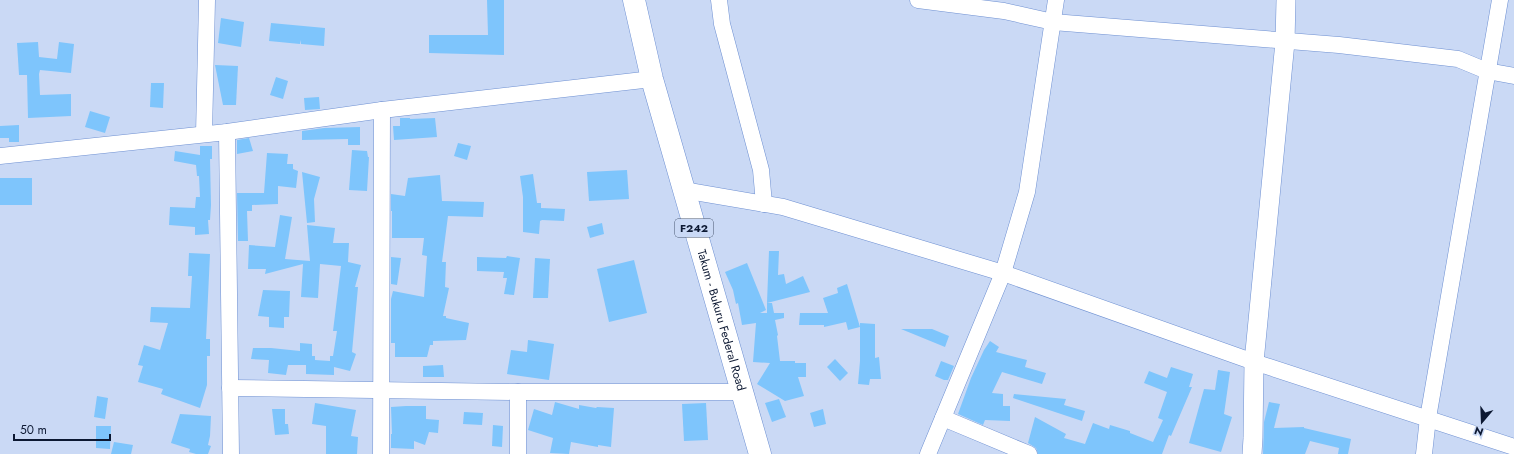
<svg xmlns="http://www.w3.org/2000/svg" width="1514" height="454" font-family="Jost,sans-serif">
	<rect width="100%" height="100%" fill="#cad9f5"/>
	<g fill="#7ec5fc">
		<polygon points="487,0 504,0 504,55 429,53 429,35 488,35"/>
		<polygon points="221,18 244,22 241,47 218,43"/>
		<polygon points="271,23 325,28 324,46 301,44 301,40 300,44 269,41"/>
		<polygon points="38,42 39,57 57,59 59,42 74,44 71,73 40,70 39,74 40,95 71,94 71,116 28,118 27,75 19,75 17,43"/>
		<polygon points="215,65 238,66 236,105 223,105"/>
		<polygon points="276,77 288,81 283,99 270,95"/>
		<polygon points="151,83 164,83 163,108 150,107"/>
		<polygon points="319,97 320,109 305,110 304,98"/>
		<polygon points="90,111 110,117 105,133 85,127"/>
		<polygon points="400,118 410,118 410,119 435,118 437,137 394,140 393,126 400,126"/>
		<polygon points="19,125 19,142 9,142 9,138 0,138 0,126"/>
		<polygon points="360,127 360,145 348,145 348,139 302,140 302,131 324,128"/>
		<polygon points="249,138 253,151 237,154 237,140"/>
		<polygon points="458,143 471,146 467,160 454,156"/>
		<polygon points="200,146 212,146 212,159 210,159 211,205 210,220 208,220 209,234 195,235 195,227 169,225 170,207 195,208 196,197 200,197 199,176 197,176 196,165 174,161 175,151 200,155"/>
		<polygon points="352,150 367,151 368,157 369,157 367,191 349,190"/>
		<polygon points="267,153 288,154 287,164 293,164 293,169 298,171 296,188 278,186 278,204 252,205 252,211 247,211 248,241 238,241 237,193 264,193"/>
		<polygon points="627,170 629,199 589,201 587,172"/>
		<polygon points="302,172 320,177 314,199 315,222 307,223"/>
		<polygon points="533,174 537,203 541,203 541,208 565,209 564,221 542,220 540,221 539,234 523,232 523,197 520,176"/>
		<polygon points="440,175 442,201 484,202 483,217 448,216 442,262 446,262 445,287 449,288 443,316 446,316 446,318 469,323 466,340 433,341 433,345 430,345 427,357 395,357 395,343 391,343 391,299 393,291 424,297 427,256 422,255 424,238 392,238 392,211 391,211 391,194 405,196 408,178"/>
		<rect x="0" y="178" width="32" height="27"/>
		<polygon points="280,215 292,217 285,259 310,261 307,225 335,228 333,243 349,243 348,262 361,265 355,287 358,287 352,352 356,354 350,371 334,367 334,375 306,374 306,365 288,365 286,375 268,373 269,360 251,359 253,348 271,348 300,351 300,343 312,344 312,356 315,356 315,360 330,361 330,356 333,356 337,331 333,331 341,266 320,264 318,298 301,297 303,264 265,274 266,269 248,269 249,245 275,247"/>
		<polygon points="602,223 604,234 590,238 587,227"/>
		<polygon points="769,251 779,251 778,275 784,274 786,284 803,276 810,292 767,303"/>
		<polygon points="189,253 210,254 206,339 210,339 210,356 207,356 207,385 200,408 161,394 163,389 138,382 143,366 138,365 144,345 160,350 168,323 150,322 151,307 190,308 192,276 188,276"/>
		<polygon points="507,256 520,258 514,295 504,294 507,278 503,278 504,272 477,271 477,257 506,258"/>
		<polygon points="391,257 401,258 397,285 391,284"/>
		<polygon points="535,258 550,259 548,298 533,298"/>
		<polygon points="634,260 647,313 609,322 597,269"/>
		<polygon points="747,263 766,310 760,313 767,313 767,303 772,303 774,313 784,313 784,318 775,320 778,335 777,336 780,361 795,361 795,363 806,363 806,377 798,377 804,396 785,401 757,384 770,363 753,362 756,323 742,325 738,303 736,304 733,290 725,272"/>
		<polygon points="847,284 860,327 848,330 846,322 824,327 824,325 799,325 800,313 828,313 823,298 838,293 837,288"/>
		<polygon points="263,290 290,291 289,317 284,317 284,328 269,327 269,317 258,316"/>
		<polygon points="860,323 875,324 875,358 879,357 881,379 870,379 869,385 858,384 860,361"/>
		<polygon points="901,329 932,329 949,336 945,347"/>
		<polygon points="528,340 554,344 549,380 507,374 511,350 527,352"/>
		<polygon points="990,341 999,347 996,352 1027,360 1025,367 1046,373 1042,384 1002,372 992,393 1003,394 1003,406 1010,406 1010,421 985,420 983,425 958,414 971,378 984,350"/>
		<polygon points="835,359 848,373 840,381 827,367"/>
		<polygon points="941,361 954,366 948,380 944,380 935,376"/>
		<polygon points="443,365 444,377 423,377 423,366"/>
		<polygon points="1171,367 1193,374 1189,387 1192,387 1171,436 1169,435 1162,454 1038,454 1036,448 1028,443 1035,417 1066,434 1064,438 1085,444 1093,423 1109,429 1110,425 1130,431 1130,433 1153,442 1163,420 1158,418 1167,392 1144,383 1149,371 1167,378"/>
		<polygon points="1218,370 1230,372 1224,414 1232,417 1221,452 1189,443 1204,389 1215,390"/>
		<polygon points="1014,394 1066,399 1064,405 1085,411 1082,421 1013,398"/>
		<polygon points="97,396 108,398 105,419 94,417"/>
		<polygon points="779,399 786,417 772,422 765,403"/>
		<polygon points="555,402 579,409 579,405 596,408 597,407 614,408 611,447 598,445 598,447 571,442 569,454 550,453 553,438 528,430 534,409 552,415"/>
		<polygon points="1269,402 1280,404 1274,428 1304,427 1304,428 1351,439 1348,454 1338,454 1339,448 1310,441 1305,454 1263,454 1264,422"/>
		<polygon points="315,403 356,410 351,436 358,437 357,454 326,454 326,426 312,424"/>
		<polygon points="706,403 708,440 684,441 682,404"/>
		<polygon points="406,406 426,406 426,419 439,420 438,433 429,432 425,445 414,441 414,449 391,448 391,434 392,434 391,407"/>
		<polygon points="272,409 285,409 285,424 288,424 289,434 275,435"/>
		<polygon points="823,409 826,424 814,427 810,413"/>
		<polygon points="464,412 483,413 482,425 463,424"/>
		<polygon points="180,414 211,416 210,436 208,445 211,446 208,454 196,454 189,452 190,449 171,443"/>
		<polygon points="493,425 503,426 502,447 492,446"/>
		<polygon points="96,426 111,426 110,449 96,448"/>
		<polygon points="114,442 133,445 131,454 111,454"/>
	</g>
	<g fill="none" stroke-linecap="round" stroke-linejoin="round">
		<g stroke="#6e90d2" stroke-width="17">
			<g id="minor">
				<polyline points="719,0 722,24 761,170 764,204"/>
				<polyline points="918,0 1004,11 1053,22 1339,45 1458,59 1487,71 1514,76"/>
				<polyline points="227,132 231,454"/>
				<polyline points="204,134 207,0"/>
				<polyline points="0,156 227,132 382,110 652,79"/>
				<polyline points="683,190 783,207 1003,273 1254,362 1514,447"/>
				<polyline points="230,388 518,392 742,392"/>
				<polyline points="518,392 518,454"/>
				<polyline points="943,418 1029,454"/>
				<polyline points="381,454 382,110"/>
				<polyline points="928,454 1003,273 1027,192 1056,0"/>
				<polyline points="1424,454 1428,418 1500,0"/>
			</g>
		</g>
		<g stroke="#6e90d2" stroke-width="20">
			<polyline id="tertiary" points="1252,454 1253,438 1254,362 1285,42 1286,0"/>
		</g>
		<g stroke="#6e90d2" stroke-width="23">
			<g id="primary">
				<path id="s1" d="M 634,0 L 652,79 L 760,454"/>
			</g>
		</g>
		<use href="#minor" stroke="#fff" stroke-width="16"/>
		<use href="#tertiary" stroke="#fff" stroke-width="19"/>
		<use href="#primary" stroke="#fff" stroke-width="22"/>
	</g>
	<g text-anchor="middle" stroke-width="3" stroke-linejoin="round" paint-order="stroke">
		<rect fill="#cad9f5" stroke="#45526c" stroke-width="1" x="675" y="219" width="38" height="18" rx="3"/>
		<g font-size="11" font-weight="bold" fill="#0c1832">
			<text x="694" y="232">F242</text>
		</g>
		<g font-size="12" fill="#0c1832" stroke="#cad9f5">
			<text dy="4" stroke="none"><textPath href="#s1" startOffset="332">Takum - Bukuru Federal Road</textPath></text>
		</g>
	</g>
	<g transform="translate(1482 422) rotate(199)" stroke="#cad9f5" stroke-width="3" paint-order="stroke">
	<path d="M0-3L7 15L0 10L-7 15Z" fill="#0c1832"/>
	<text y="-6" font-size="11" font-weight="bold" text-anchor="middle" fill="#0c1832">N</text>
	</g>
	<path d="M14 434v6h96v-6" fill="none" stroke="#0c1832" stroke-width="2"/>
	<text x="20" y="434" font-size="12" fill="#0c1832" stroke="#cad9f5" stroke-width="3" paint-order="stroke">50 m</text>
</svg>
